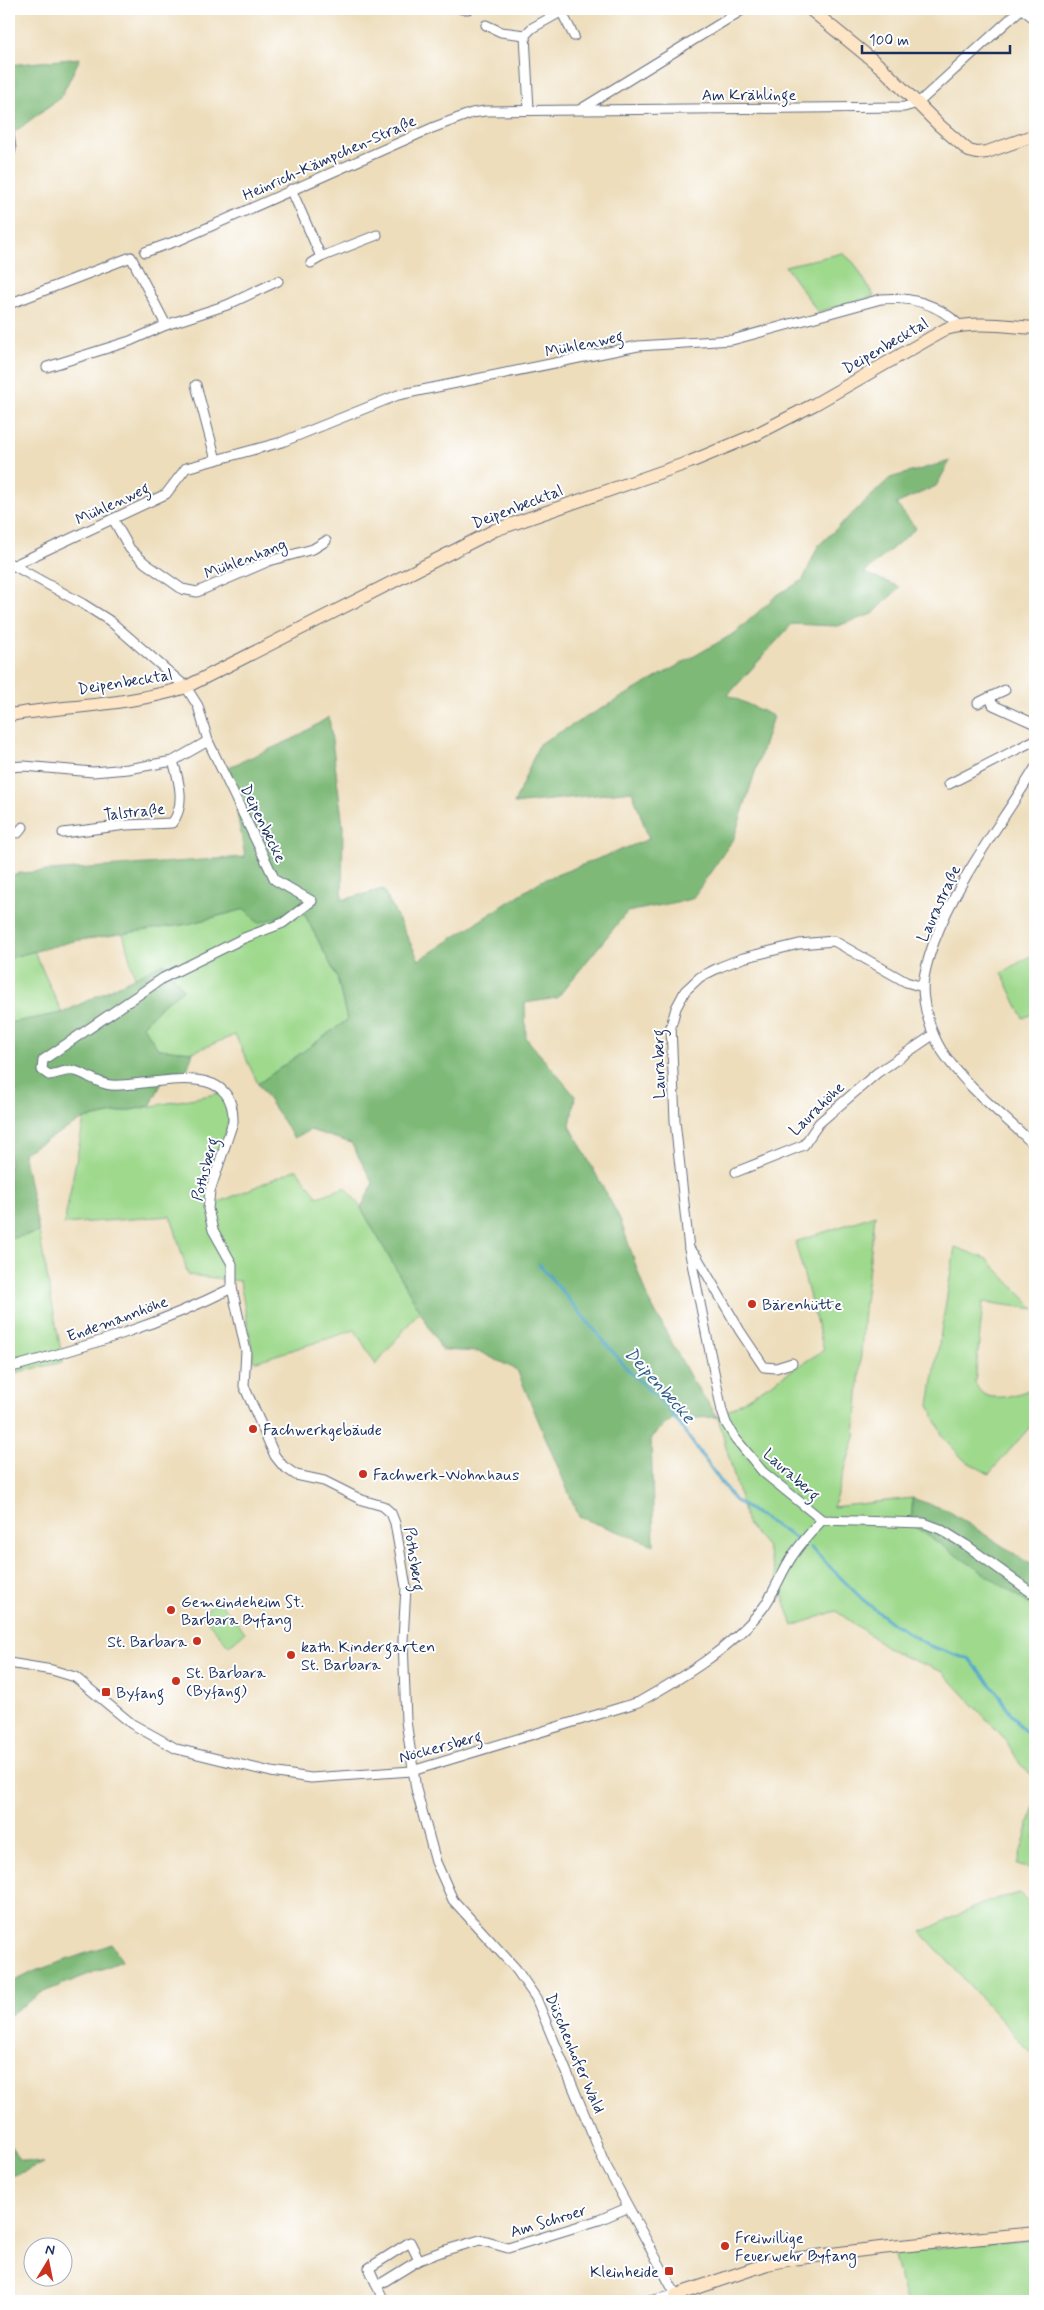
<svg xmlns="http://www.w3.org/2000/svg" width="1044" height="2310" font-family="Mynerve,sans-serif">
	<rect width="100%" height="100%" fill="#fff"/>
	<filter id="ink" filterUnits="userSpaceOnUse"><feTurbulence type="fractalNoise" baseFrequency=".02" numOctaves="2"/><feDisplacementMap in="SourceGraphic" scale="10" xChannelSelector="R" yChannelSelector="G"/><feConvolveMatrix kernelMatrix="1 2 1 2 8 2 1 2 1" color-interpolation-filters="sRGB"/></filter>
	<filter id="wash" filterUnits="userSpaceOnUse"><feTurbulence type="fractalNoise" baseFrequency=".0096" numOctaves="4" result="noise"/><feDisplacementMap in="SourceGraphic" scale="20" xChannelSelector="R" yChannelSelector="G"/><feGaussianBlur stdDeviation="1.12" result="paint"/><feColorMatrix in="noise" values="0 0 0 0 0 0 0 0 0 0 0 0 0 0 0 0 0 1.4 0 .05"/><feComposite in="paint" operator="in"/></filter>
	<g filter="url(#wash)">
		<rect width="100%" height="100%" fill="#edddbb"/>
		<g fill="#9ed98c" stroke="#5c8475">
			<polygon points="843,253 854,263 874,296 818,312 785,266"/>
			<polygon points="245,909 300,910 304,913 337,977 347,1020 258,1084 235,1035 193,1052 158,1049 143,1026 160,1006 183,990 164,963 135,978 123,933 188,924"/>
			<polygon points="34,951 62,1013 9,1023 9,958"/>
			<polygon points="1035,953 1035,1013 1023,1018 1002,973"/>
			<polygon points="221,1093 230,1115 211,1201 222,1201 297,1169 318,1197 346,1187 361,1208 420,1310 376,1365 355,1330 254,1362 240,1281 188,1275 171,1216 64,1224 84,1119"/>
			<polygon points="875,1215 864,1310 855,1437 833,1507 912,1498 912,1525 979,1564 1035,1608 1035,1777 1022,1767 1005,1739 943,1672 895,1653 836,1611 793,1626 766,1546 747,1524 718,1417 824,1350 795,1242"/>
			<polygon points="39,1232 63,1362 9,1374 9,1239"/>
			<path d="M 955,1247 L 987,1259 L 1035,1309 L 983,1302 L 975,1383 C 977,1386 979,1391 982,1393 C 995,1403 1023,1393 1035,1387 L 1035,1421 L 989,1474 L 964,1460 L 943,1437 L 929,1405 Z"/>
			<polygon points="218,1600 245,1632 229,1646 201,1614"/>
			<polygon points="1034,1806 1035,1807 1035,1870 1017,1865"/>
			<polygon points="1020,1893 1035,1907 1035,1912 1030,1915 1035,1915 1035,1957 1033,1970 1035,1972 1035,2057 921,1932 988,1901"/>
			<polygon points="1034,2239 1035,2301 906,2301 893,2252"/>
		</g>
		<g fill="#7eb978" stroke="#4c746b">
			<polygon points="80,58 61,97 9,136 9,65"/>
			<polygon points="950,461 936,486 896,504 916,528 864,573 900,587 873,614 837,626 792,624 728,695 773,716 734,838 692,899 627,912 557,998 525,1003 526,1038 575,1096 570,1126 620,1219 646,1295 692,1380 718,1417 672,1419 651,1437 654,1545 579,1517 517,1370 480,1352 442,1350 361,1208 373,1183 351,1143 310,1130 294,1138 258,1084 347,1020 337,977 304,913 300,911 258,923 245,909 188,924 74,941 9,958 9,877 20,873 245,857 229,767 293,739 329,717 343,826 342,900 383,889 419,960 541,881 649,839 632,791 514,804 539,744 735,633 777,595 803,580 818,546 890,478"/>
			<polygon points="164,963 183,990 160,1006 143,1026 158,1049 193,1052 187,1070 168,1071 150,1106 84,1119 23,1153 39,1232 9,1239 9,1023 62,1013"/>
			<polygon points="912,1498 947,1510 1035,1567 1035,1608 912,1525"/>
			<polygon points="112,1944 122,1961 41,1993 9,2015 9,1984 35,1971"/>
			<polygon points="9,2142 19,2160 44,2164 9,2177"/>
		</g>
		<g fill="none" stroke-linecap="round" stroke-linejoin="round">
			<g stroke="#4ca5c9" stroke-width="3">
				<polyline points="539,1264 629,1371 667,1407 734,1500 800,1541"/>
				<polyline points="810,1547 862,1599 892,1623 930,1646 970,1660 994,1688 1019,1725 1035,1742"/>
			</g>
		</g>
	</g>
	<g filter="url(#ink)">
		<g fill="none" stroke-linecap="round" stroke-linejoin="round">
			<g stroke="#646c7f" stroke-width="11">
				<g id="street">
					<polyline points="462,9 468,9"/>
					<polyline points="1022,9 1035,19"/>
					<polyline points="561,11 574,36"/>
					<polyline points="486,25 501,32 525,35"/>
					<polyline points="581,109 744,9"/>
					<polyline points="529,110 525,35 532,28 566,9"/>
					<polyline points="9,134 11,149 9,157"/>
					<polyline points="291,189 321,257"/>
					<polyline points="145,252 182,239 432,128 472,113 485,111 904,107 918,103 1021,9"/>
					<polyline points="311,263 321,257 377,235"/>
					<polyline points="9,304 131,257 166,325"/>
					<polyline points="47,367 130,341 166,325 227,305 278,281"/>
					<polyline points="196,385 216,460"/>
					<polyline points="113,519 130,549 145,563 182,589 197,592 269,561 313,549 326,541"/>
					<path d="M 9,563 L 83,604 L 110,621 L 186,687 L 198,706 L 208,741 L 275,880 L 312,901 L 283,923 L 244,938 L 163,978 L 43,1060 L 42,1070 L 49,1075 C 58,1074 65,1069 75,1071 C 87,1074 98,1084 111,1085 C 149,1088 235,1055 233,1122 L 210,1191 L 208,1209 L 213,1230 L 232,1264 L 232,1288 L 246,1351 L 244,1386 L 275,1456 L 283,1466 L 296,1475 L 324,1481 L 362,1500 L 383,1506 L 391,1513 L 395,1523 L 406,1587 L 403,1640 L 406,1721 L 416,1789 L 436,1862 L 453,1900 L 516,1969 L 536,1998 L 605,2164 L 676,2295 L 649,2301"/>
					<path d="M 12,566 L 166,494 L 186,468 L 282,442 L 398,395 L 638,346 L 732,340 L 881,299 C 910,296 938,304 959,325"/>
					<polyline points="990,697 1005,690"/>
					<polyline points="978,703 990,697 993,705 1035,724"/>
					<polyline points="9,767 24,766 93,772 128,769 173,761 208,741"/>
					<path d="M 1035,768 C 1000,826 958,878 934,942 C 929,956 924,971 923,986 C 923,1008 931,1033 942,1051 C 967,1089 1004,1115 1035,1146"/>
					<polyline points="949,784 1035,740"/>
					<polyline points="9,831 18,833 23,827"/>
					<path d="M 63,833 L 126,825 L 172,823 C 186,806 179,780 173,761"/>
					<polyline points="923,987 906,982 834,941 799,944 743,958 720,967 700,977 685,991 676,1008 671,1026 675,1121 689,1249 722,1411 726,1423 735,1438 763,1472 822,1520 924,1523 940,1529 966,1545 1035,1595"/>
					<polyline points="736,1172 804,1145 819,1123 877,1073 933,1035"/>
					<polyline points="689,1249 697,1257 740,1331 764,1367 776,1368 792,1363"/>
					<path d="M 9,1368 C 85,1347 161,1324 232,1288"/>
					<path d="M 9,1663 L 52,1670 L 75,1677 L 132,1724 L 177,1749 L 271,1772 L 311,1778 L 412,1771 L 639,1702 C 683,1677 731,1649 763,1608 C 775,1592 781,1572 793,1555 C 801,1543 812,1531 822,1520"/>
					<polyline points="377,2286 369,2268 410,2242 419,2260"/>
					<polyline points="384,2301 377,2286 419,2260 446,2250 480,2240 508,2248 599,2220 627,2208"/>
				</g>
			</g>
			<g stroke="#646c7f" stroke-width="14">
				<g id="secondary">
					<polyline points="810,9 882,68 939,125 969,151 977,153 987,152 1035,135"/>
					<path d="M 9,715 C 66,706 131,705 186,687 L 495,530 L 690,462 L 755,435 L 815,404 L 946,329 C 975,321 1006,326 1035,328"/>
					<polyline points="680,2301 676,2295 767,2264 792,2259 880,2248 1035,2233"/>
				</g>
			</g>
			<use href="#street" stroke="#fff" stroke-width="9"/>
			<use href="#secondary" stroke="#fde5c5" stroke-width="12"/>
		</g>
	</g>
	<g fill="#c8321e" stroke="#fff" stroke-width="2">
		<circle cx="752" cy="1304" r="5"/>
		<circle cx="253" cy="1429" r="5"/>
		<circle cx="363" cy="1474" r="5"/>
		<circle cx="171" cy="1610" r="5"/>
		<circle cx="197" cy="1641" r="5"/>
		<circle cx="291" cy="1655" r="5"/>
		<circle cx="176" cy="1681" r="5"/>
		<rect x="101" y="1687" width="10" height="10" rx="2.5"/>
		<circle cx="725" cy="2246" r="5"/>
		<rect x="664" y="2266" width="10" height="10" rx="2.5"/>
	</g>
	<g text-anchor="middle" stroke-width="4" stroke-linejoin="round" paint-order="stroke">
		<g font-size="16" fill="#1b2f5e" stroke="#fff">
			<text x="749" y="100">Am Krählinge</text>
			<text transform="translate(329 157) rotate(-24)" y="6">Heinrich-Kämpchen-Straße</text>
			<text transform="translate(584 343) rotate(-12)" y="6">Mühlenweg</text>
			<text transform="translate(885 345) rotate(-30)" y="6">Deipenbecktal</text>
			<text transform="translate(112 503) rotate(-25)" y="6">Mühlenweg</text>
			<text transform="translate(517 506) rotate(-21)" y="6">Deipenbecktal</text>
			<text transform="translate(245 558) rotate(-21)" y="6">Mühlenhang</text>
			<text transform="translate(125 681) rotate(-9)" y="6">Deipenbecktal</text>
			<text transform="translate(134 811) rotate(-6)" y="6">Talstraße</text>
			<text transform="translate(264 823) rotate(64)" y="6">Deipenbecke</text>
			<text transform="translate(938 903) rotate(-65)" y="6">Laurastraße</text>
			<text transform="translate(658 1064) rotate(-91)" y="6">Lauraberg</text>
			<text transform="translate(816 1108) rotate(-44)" y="6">Laurahöhe</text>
			<text transform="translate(204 1169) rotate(-75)" y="6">Pothsberg</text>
			<text transform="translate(117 1318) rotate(-20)" y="6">Endemannhöhe</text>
			<text transform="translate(792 1474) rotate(42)" y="6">Lauraberg</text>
			<text transform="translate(415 1559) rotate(82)" y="6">Pothsberg</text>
			<text transform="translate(440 1746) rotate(-15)" y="6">Nöckersberg</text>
			<text transform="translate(576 2053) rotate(67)" y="6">Düschenhofer Wald</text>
			<text transform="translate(548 2220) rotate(-17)" y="6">Am Schroer</text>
		</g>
		<g font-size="16" fill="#1b2f5e" stroke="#fff" text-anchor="start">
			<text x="762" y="1310">Bärenhütte</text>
			<text x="263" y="1435">Fachwerkgebäude</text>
			<text x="373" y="1480">Fachwerk-Wohnhaus</text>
			<text x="181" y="1607">Gemeindeheim St.<tspan x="181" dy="18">Barbara Byfang</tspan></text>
			<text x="187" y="1647" text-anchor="end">St. Barbara</text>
			<text x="301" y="1652">kath. Kindergarten<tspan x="301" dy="18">St. Barbara</tspan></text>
			<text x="186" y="1678">St. Barbara<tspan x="186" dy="18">(Byfang)</tspan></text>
			<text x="116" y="1698">Byfang</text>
			<text x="735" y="2243">Freiwillige<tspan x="735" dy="18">Feuerwehr Byfang</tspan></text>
			<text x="659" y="2277" text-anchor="end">Kleinheide</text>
		</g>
		<g font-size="18" font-style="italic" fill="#2f5e89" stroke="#fff">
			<text transform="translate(660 1385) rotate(48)" y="6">Deipenbecke</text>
		</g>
	</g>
	<rect width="1044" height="2310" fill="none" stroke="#fff" stroke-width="30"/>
	<g transform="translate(48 2262) rotate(10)"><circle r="24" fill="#ffffff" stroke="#a4acbf"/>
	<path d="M0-4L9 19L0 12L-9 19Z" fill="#c8321e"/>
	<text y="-8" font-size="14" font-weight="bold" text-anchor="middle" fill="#1b2f5e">N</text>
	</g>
	<path d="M862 45v8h148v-8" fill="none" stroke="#1b2f5e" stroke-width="2.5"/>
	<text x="869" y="45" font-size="15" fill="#1b2f5e" stroke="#ffffff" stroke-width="4" paint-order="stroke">100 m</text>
</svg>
